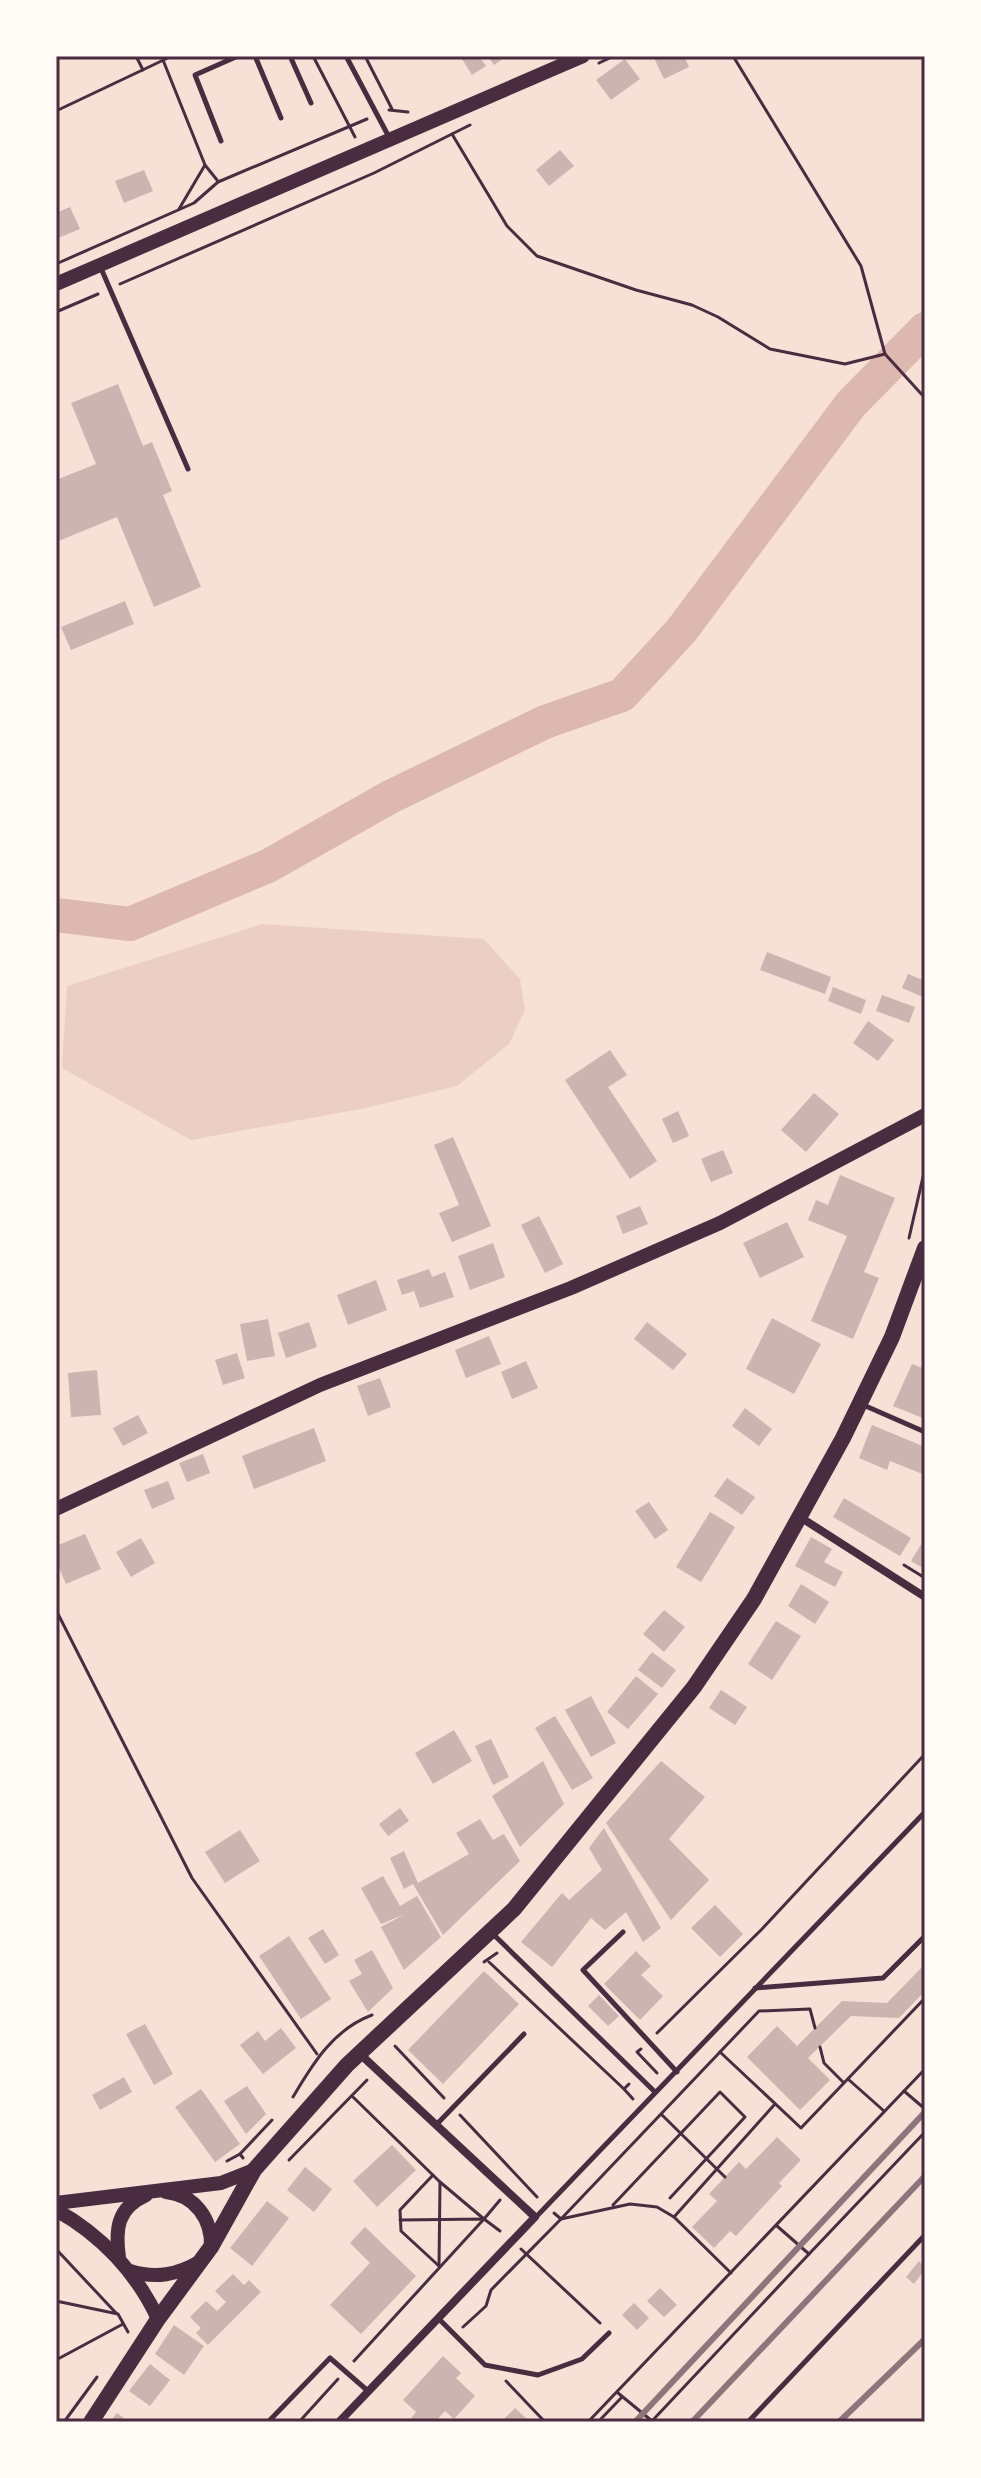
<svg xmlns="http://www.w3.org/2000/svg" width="981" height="2478" font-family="'Noto Sans',sans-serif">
	<rect width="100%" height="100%" fill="#f7e1d7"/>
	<polygon fill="#ebcfc5" points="262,924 484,939 520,979 525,1010 509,1044 457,1086 366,1108 191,1140 62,1068 67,986"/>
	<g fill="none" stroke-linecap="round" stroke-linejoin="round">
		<polyline stroke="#dcb8b0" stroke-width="34" points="56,915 130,924 268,866 390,797 545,722 622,695 681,631 851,404 925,329"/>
	</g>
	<g fill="#ccb4b1">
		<polygon points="460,56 479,56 486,66 472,75"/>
		<polygon points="488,56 507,56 494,65"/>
		<polygon points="653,56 684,56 689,67 664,79"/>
		<polygon points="625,59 640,79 611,100 596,80"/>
		<polygon points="560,150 574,166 549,186 536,170"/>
		<polygon points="144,170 153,191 124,203 115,181"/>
		<polygon points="70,207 80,229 56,239 56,213"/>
		<polygon points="118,384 143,446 152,442 172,491 163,495 201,587 154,607 117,517 56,542 56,480 96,464 71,403"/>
		<polygon points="125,601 134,624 71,650 61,627"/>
		<polygon points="767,952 831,977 825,994 760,970"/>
		<polygon points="908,974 925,981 925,998 902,988"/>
		<polygon points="833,987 866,1000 861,1014 828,1001"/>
		<polygon points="882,995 915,1007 909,1023 876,1011"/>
		<polygon points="868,1021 894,1040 878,1061 853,1043"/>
		<polygon points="610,1050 627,1075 608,1087 657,1161 630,1179 565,1080"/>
		<polygon points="814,1093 839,1114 806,1152 781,1130"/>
		<polygon points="678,1111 689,1136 673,1143 662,1119"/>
		<polygon points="453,1137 491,1226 452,1242 439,1213 459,1205 434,1145"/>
		<polygon points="723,1150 733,1173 711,1182 701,1159"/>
		<polygon points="840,1175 895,1198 864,1272 879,1278 853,1339 811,1321 847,1236 808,1220 816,1200 828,1205"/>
		<polygon points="640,1206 648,1224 623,1234 616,1216"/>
		<polygon points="539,1216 563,1264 545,1273 521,1225"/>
		<polygon points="787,1222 804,1257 760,1278 743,1243"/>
		<polygon points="493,1243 505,1277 470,1290 458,1256"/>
		<polygon points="429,1269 432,1277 445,1272 454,1297 420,1308 414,1291 402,1295 397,1280"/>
		<polygon points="376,1280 387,1310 348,1325 337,1295"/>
		<polygon points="772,1318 821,1344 794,1394 746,1369"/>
		<polygon points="268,1319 275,1356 247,1361 240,1324"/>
		<polygon points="309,1322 317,1347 286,1358 278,1333"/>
		<polygon points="647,1322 687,1354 673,1370 634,1339"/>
		<polygon points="489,1336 501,1364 466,1378 455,1350"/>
		<polygon points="237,1353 245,1378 223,1385 215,1360"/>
		<polygon points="526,1361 538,1388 512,1399 501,1372"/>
		<polygon points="912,1364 925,1369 925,1419 893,1406"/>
		<polygon points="97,1370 101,1415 71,1417 68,1373"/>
		<polygon points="380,1378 391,1407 368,1416 357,1386"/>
		<polygon points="745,1408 772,1429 759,1446 732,1426"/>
		<polygon points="138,1415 148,1433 123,1446 113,1428"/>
		<polygon points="872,1425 925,1447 925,1475 890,1461 887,1470 859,1458"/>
		<polygon points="314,1428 326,1461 254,1489 242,1456"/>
		<polygon points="203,1454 210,1473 187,1482 179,1463"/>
		<polygon points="727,1478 755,1497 742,1515 714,1496"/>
		<polygon points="168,1481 175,1499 152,1509 144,1490"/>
		<polygon points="844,1498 911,1538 900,1556 833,1517"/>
		<polygon points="649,1502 668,1530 655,1539 635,1511"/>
		<polygon points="710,1512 735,1527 701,1582 676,1567"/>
		<polygon points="85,1534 101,1569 66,1584 56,1561 56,1546"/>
		<polygon points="811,1537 832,1549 824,1562 843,1572 835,1587 795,1566"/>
		<polygon points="141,1538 155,1563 131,1577 116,1552"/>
		<polygon points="925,1538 925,1569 911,1561"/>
		<polygon points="801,1584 829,1602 815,1624 788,1606"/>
		<polygon points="664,1610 685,1627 664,1652 643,1634"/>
		<polygon points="776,1621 801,1636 772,1680 748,1664"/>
		<polygon points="652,1652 676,1670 662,1688 638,1670"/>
		<polygon points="636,1676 658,1694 628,1729 607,1712"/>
		<polygon points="721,1690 747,1707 735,1725 709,1708"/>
		<polygon points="591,1696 616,1743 591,1757 565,1710"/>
		<polygon points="555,1716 593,1778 572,1790 535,1728"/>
		<polygon points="454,1730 472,1761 433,1784 415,1753"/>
		<polygon points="491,1739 509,1777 493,1785 475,1746"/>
		<polygon points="543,1761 564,1804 520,1847 492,1796"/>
		<polygon points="661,1761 705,1797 669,1839 709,1880 671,1920 606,1823"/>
		<polygon points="400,1808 409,1821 388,1836 379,1824"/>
		<polygon points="480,1819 493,1840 504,1834 520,1861 443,1935 413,1884 404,1889 390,1858 404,1851 418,1883 469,1854 456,1833"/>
		<polygon points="604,1828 661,1928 643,1942 626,1912 605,1930 591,1918 552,1967 521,1942 562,1893 569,1900 602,1870 589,1848"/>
		<polygon points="240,1830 260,1861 225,1883 205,1852"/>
		<polygon points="383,1876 400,1906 417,1896 441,1937 404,1970 381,1927 405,1914 381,1924 361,1888"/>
		<polygon points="715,1905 743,1934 720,1957 691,1928"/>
		<polygon points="323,1929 339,1955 325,1964 308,1938"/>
		<polygon points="289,1936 331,1999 301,2019 259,1956"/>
		<polygon points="372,1950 393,1988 368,2012 349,1981 362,1974 354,1960"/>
		<polygon points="636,1951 651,1966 641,1975 663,1996 640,2020 604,1984"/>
		<polygon points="925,1964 925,1991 899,2018 851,2016 808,2058 830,2080 800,2110 747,2057 777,2026 797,2046 842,2001 887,2003"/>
		<polygon points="484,1971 519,2004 443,2084 408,2050"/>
		<polygon points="599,1995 619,2016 608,2026 588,2006"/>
		<polygon points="145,2024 173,2074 154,2085 126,2034"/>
		<polygon points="281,2028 296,2048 263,2074 240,2045 258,2031 265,2041"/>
		<polygon points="124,2077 132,2092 100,2110 92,2095"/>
		<polygon points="247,2086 266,2114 246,2134 224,2101"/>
		<polygon points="201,2089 240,2144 215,2162 175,2107"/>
		<polygon points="777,2137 801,2160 779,2183 782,2186 736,2236 730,2231 714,2248 692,2227 717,2201 709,2194 739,2162 746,2169"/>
		<polygon points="392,2145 416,2170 377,2207 353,2181"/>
		<polygon points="305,2167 332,2189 314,2212 287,2190"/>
		<polygon points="267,2201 289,2218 252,2266 230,2248"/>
		<polygon points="365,2227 416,2276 361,2334 330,2305 370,2263 350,2243"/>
		<polygon points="919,2261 925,2269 914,2284 906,2277"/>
		<polygon points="233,2274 244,2285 249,2280 261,2292 208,2345 196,2333 201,2328 190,2317 206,2301 217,2311 226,2302 215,2291"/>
		<polygon points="660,2288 677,2305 664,2317 647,2301"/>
		<polygon points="634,2303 649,2318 637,2330 622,2315"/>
		<polygon points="174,2325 204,2346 184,2375 155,2354"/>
		<polygon points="443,2356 461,2373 456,2378 475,2396 454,2419 445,2411 435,2422 408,2422 416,2412 403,2400"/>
		<polygon points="150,2364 170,2380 150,2406 129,2391"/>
		<polygon points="515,2408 530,2422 501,2422"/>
		<polygon points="117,2413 129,2422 110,2422"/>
	</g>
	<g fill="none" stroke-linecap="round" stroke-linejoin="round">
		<g stroke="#4a2c40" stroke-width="3">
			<polyline points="136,56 143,70"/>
			<polyline points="313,56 355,137"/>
			<polyline points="365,56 392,109"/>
			<polyline points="733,56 861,266 885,354 925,398"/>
			<polyline points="163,60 205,165 217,180"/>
			<polyline points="599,63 614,56"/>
			<polyline points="389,110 408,112"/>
			<polyline points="56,111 172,56"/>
			<polyline points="452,134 507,226 537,256 636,290 692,305 718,317 770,349 845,364 885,354"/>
			<polyline points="179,209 205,165"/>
			<polyline points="56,264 194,203 218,182 367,119"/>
			<polyline points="120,284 374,173 470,125"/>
			<polyline points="56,312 98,294"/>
			<polyline points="909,1238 925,1168"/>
			<polyline points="904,1565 925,1578"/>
			<polyline points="56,1610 192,1878 317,2054"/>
			<polyline points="484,1962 497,1953"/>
			<polyline points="489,1962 624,2089"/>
			<polyline points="815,2028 810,2009 759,2011 720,2052 801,2128 925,1998"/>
			<polyline points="657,2033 762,1929 925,1754"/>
			<polyline points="395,2046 444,2098"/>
			<polyline points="820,2047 824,2063 843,2082"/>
			<polyline points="641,2049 637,2052 657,2073"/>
			<polyline points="925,2069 904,2091 925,2109"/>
			<polyline points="848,2079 884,2111"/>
			<polyline points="629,2084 624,2089 633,2099"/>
			<path d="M 293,2097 C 313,2063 334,2029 372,2015"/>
			<polyline points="353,2097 440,2182 484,2219 354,2361"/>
			<polyline points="460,2115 537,2197"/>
			<polyline points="662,2115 725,2177"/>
			<polyline points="243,2158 240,2154 272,2120"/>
			<polyline points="289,2160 367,2080"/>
			<polyline points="227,2161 240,2154"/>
			<polyline points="433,2175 400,2210 401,2231 439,2266"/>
			<polyline points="613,2205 720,2092 745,2117 670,2198"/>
			<polyline points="554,2213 561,2219 720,2052"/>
			<polyline points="674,2217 775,2104"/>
			<polyline points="484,2219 500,2200"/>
			<polyline points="400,2220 484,2219 500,2231"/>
			<polyline points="56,2249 116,2313"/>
			<polyline points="521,2249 600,2323"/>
			<polyline points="809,2254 925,2132"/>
			<polyline points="439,2266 440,2182"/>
			<polyline points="56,2301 118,2314 128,2332"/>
			<polyline points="463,2327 486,2306 491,2290 561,2219 630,2204 657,2207 674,2217 731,2273"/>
			<polyline points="56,2360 123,2324"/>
			<polyline points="506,2381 545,2422"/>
			<polyline points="618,2393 652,2421 809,2254 777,2226"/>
			<polyline points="64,2422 97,2377"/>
			<polyline points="299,2422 338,2379"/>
			<polyline points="588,2422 904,2091"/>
			<polyline points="598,2422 622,2397"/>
		</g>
		<g stroke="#4a2c40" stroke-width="5">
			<polyline points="255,56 281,118"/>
			<polyline points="290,56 311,103"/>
			<polyline points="346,56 390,139"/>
			<polyline points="221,141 195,75 238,56"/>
			<polyline points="100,266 188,469"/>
			<polyline points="861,1404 925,1432"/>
			<polyline points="623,1932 583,1970 677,2072"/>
			<polyline points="494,1935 655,2092"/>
			<polyline points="755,1988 883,1978 925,1936"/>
			<polyline points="437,2124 524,2034"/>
			<polyline points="536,2217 925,1812"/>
			<polyline points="440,2320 485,2365 538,2375 582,2359 609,2333"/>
			<polyline points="268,2422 330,2358 368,2391"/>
			<polyline points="748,2422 925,2235"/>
		</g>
		<g stroke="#4a2c40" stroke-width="8">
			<polyline points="800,1517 925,1597"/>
			<polyline points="339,2422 535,2217 360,2054"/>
		</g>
		<g stroke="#4a2c40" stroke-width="14">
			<polyline points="56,284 583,56"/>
			<polyline points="56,1509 320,1385 571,1288 720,1223 925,1115"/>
			<path d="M 166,2192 C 195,2195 212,2219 211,2247"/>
			<polyline points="56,2203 221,2183 254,2170"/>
			<path d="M 56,2210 C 100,2234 137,2273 158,2319"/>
			<path d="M 119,2258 C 115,2229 117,2208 146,2195"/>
			<path d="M 130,2271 C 156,2279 177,2275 201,2261"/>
		</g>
		<polyline stroke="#4a2c40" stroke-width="16" points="91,2422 158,2319 211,2247 254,2170 347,2065 514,1909 694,1687 754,1599 843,1438 892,1337 925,1248"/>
		<g stroke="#8f747c" stroke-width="6">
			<polyline points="635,2422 925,2112"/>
			<polyline points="692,2422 925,2176"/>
			<polyline points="839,2422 925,2339"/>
		</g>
	</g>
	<rect width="981" height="2478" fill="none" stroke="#fffaf5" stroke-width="116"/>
	<rect x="58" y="58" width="865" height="2362" fill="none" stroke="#4a2c40" stroke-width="3"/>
</svg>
